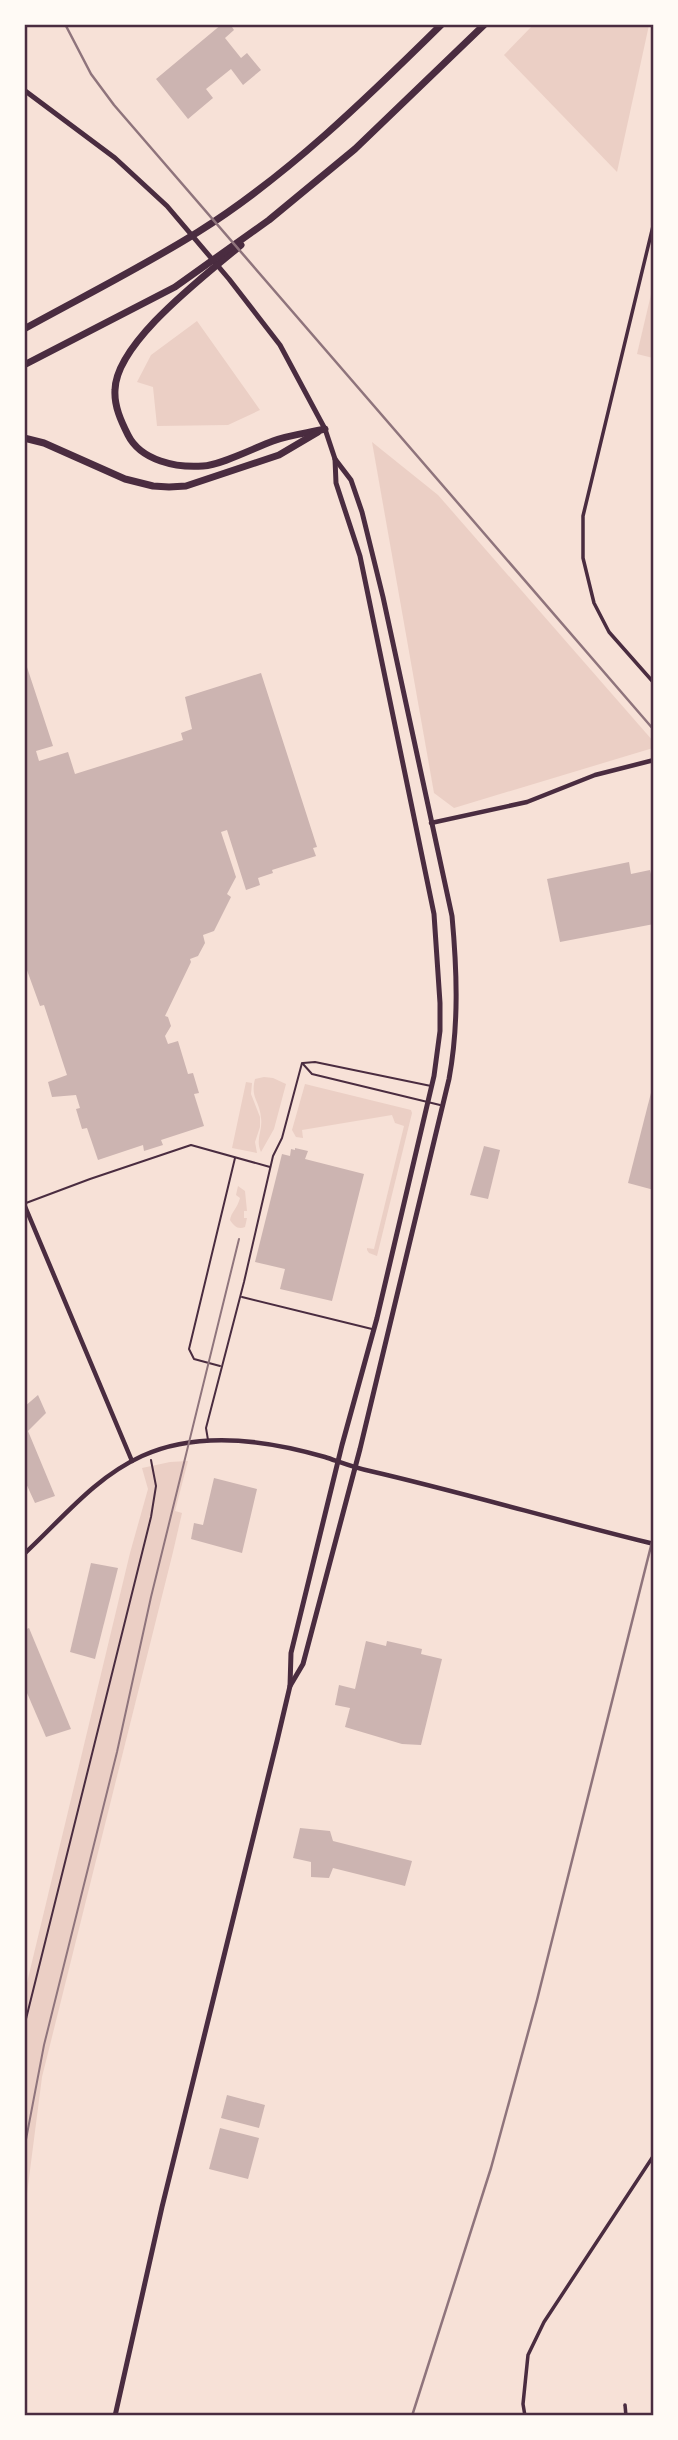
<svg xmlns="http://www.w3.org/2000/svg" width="678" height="2440" font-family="'Work Sans',sans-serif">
	<rect width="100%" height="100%" fill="#f7e1d7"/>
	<g fill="#ebcfc5">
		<polygon points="533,25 649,25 617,172 504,55"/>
		<polygon points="653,286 653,358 637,354"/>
		<polygon points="197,321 260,410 228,425 157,426 153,387 137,382 151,355"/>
		<polygon points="372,442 438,495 653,741 653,748 454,808 434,793"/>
		<path d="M 264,1077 L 273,1078 L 286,1084 L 274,1129 L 261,1152 C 255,1139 263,1131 261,1118 C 260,1101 250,1098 255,1079 Z"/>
		<polygon points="246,1082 252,1083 251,1094 260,1117 260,1127 255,1142 257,1153 232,1148"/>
		<polygon points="305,1084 411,1110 412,1113 377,1256 369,1253 367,1250 367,1248 374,1249 404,1126 395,1123 392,1115 302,1130 303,1138 296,1137 292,1130"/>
		<path d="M 238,1186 L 245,1191 L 247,1211 L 244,1211 L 244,1218 L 247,1218 L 245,1227 C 238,1230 234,1226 230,1220 C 231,1212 237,1209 240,1198 L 236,1195 Z"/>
		<polygon points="188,1461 175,1511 182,1513 173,1552 42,2077 25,2209 25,1991 130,1553 148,1489 142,1468 170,1462"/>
	</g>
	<g fill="#ccb4b1">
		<polygon points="222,24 230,24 234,30 225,38 241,58 247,53 261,70 243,85 231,69 206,89 213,98 188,119 156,79"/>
		<polygon points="24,658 53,746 36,751 39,761 68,752 75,774 183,740 181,733 192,729 185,697 261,673 317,847 313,848 316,856 272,870 273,873 258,878 260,885 246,890 227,830 221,832 236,877 227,894 231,897 214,931 203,935 205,943 198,956 190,959 191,962 165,1016 168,1017 171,1026 165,1036 168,1044 178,1041 188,1074 193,1073 199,1093 194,1094 204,1126 161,1140 163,1145 144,1151 143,1145 98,1160 87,1128 82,1129 76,1109 80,1108 76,1095 52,1097 48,1082 67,1075 44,1005 40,1006 24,962"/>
		<polygon points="629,862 631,874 650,870 654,886 654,924 560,942 547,879"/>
		<polygon points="653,1085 654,1085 654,1190 628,1183"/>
		<polygon points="484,1146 500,1150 488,1199 470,1195"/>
		<polygon points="295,1148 308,1151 305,1159 364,1174 332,1301 280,1289 285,1269 255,1262 282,1154 290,1156 291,1149 295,1150"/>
		<polygon points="38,1395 46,1413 28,1431 55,1496 35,1503 24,1479 24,1407"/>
		<polygon points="214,1478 257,1489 242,1553 191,1539 194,1523 203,1525"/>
		<polygon points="91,1563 118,1568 95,1659 70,1652"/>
		<polygon points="29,1628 71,1729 46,1737 24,1686 24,1630"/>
		<polygon points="366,1641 386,1646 387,1641 422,1649 421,1654 442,1659 421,1745 402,1744 345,1727 350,1708 335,1705 339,1685 355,1689"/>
		<polygon points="300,1828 330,1831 333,1841 412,1861 405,1886 333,1868 329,1878 311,1877 311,1862 293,1858"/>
		<polygon points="227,2095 265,2105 259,2128 221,2118"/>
		<polygon points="220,2128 259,2138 248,2179 209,2169"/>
	</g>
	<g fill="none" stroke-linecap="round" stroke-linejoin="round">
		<polyline stroke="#4a2c40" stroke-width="2" points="24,2027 151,1517 156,1486 151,1460"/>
		<g stroke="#4a2c40" stroke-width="2">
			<polyline points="303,1063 315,1062 431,1086"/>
			<polyline points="303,1064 312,1074 440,1105"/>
			<polyline points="26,1203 90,1179 191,1145 270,1167"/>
			<polyline points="242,1297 372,1329"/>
			<polyline points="220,1366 194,1359 189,1349 235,1158"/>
			<polyline points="208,1440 206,1428 244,1282 273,1156 282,1138 302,1063"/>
		</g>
		<g stroke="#4a2c40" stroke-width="3.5">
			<polyline points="654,222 583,516 583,558 594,603 609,632 654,683"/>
			<polyline points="625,2405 626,2416"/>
			<polyline points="525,2416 523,2404 528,2355 544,2322 654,2155"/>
		</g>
		<g stroke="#4a2c40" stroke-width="4.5">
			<polyline points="431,823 527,802 595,775 654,760"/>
			<polyline points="24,1204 132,1461"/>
			<path d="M 24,1554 C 63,1518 94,1478 142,1456 C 199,1430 267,1440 325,1457 C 340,1462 355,1468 370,1471 C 465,1493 559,1521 654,1544"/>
		</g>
		<g stroke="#4a2c40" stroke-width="5">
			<polyline points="24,90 115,158 167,206 229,279 280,345 325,429 335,459 336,483 360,556 434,914 440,1003 440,1031 434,1076 377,1318 342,1445 291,1653 290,1686 277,1741 162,2207 115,2416"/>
			<path d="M 290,1686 L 303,1664 L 360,1449 L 449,1079 C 459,1025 457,970 452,916 L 383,597 L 362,512 L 351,480 L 335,459"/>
		</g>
		<g stroke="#4a2c40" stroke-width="7">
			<path d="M 241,245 C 206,275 116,342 115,390 C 114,406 121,421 128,435 C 141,461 177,468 203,466 C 221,465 254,448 273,441 C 289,435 308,433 325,429"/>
			<path d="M 24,329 C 82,297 142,267 198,232 C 286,177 368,97 442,24"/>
			<polyline points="24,365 175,287 269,220 355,149 485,24"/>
			<polyline points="24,438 44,443 125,479 153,486 169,487 186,486 279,455 318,432"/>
		</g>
		<polyline stroke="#8f747c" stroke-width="2" points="24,2150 44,2045 117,1752 151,1597 239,1239"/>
		<g stroke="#8f747c" stroke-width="2.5">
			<polyline points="65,24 91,74 114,105 654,730"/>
			<polyline points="412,2416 491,2168 537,2000 654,1534"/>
		</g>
	</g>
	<rect width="678" height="2440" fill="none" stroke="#fffaf5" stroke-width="52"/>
	<rect x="26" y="26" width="626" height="2388" fill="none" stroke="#4a2c40" stroke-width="2.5"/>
</svg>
